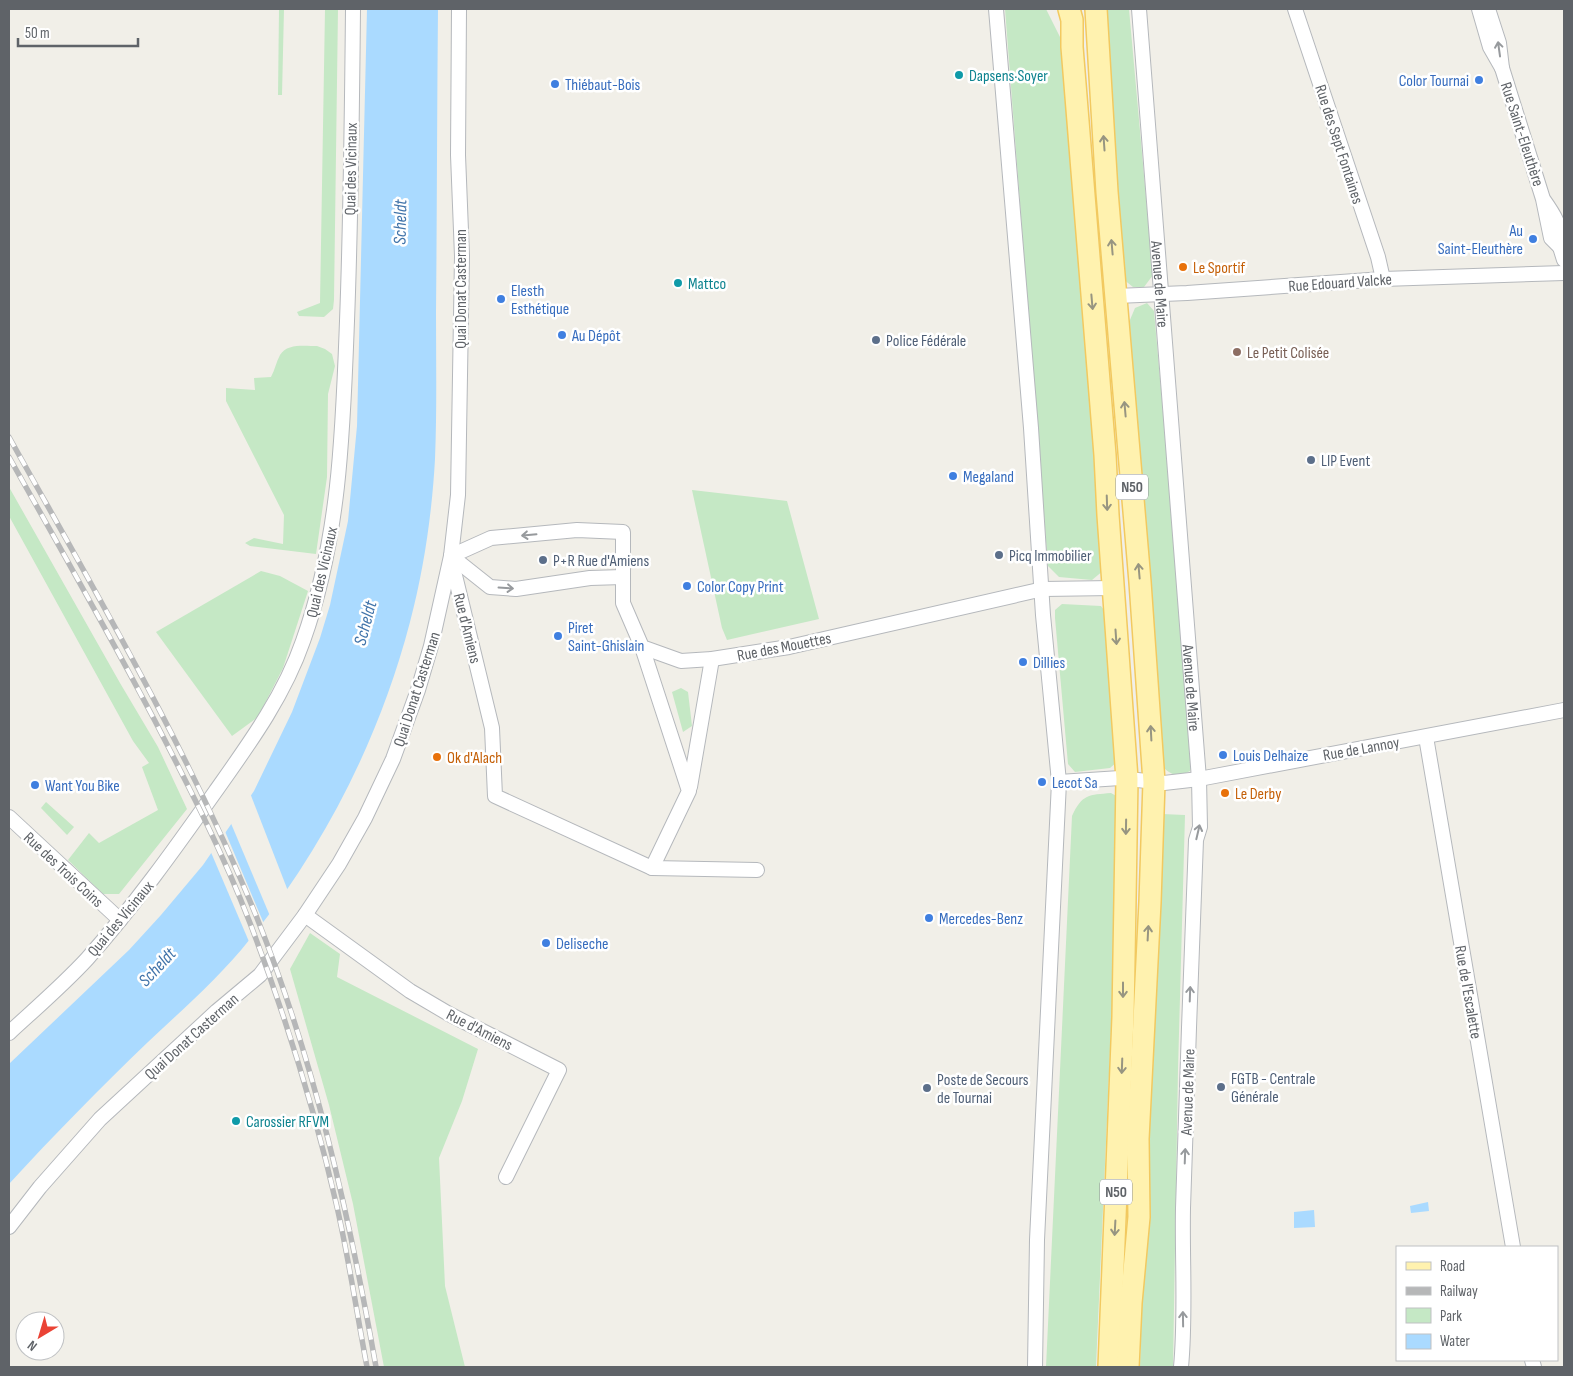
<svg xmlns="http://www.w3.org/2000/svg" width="1573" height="1376" font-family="'Sofia Sans Condensed',sans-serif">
	<rect width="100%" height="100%" fill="#f1efe8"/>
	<g fill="#c5e8c5">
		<polygon points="279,9 284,9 282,95 278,95"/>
		<polygon points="325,9 338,9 334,300 333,309 324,317 299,316 297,312 320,303"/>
		<polygon points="1005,9 1046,9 1062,41 1104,570 1092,580 1059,577 1048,566"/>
		<polygon points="1108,9 1129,9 1153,275 1144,287 1133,287 1123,279 1105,29"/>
		<path d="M 1147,303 L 1154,311 L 1194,760 L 1190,771 C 1178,777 1172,776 1163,767 L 1127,327 L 1135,308 Z"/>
		<path d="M 317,346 L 325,349 L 332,354 L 335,366 L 328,394 L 327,477 L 316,554 L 250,546 L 245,543 L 254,538 L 283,544 L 284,515 L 226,401 L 226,388 L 255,390 L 254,378 L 271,377 C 275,370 276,362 280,355 C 287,343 305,346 317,346 Z"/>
		<polygon points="9,487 120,683 158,747 187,809 119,894 103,894 68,860 89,833 99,843 158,810 142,767 149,763 133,741 9,516"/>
		<polygon points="692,490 787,501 819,619 727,640 722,628"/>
		<polygon points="261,571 280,576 308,591 283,668 258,717 232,736 156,632"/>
		<polygon points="1062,604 1101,606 1106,613 1118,761 1110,768 1075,772 1068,764 1055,618 1055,610"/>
		<polygon points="681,688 688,692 692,726 683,732 672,692"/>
		<path d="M 1111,793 L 1118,797 L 1121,803 L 1096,1367 L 1046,1367 L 1072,816 C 1082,794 1089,795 1111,793 Z"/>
		<polygon points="46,802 74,827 67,835 41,808"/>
		<polygon points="1162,814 1185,815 1178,1070 1173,1367 1140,1367 1147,1118"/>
		<polygon points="310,933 340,954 337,977 478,1049 462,1101 439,1158 445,1286 465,1367 384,1367 353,1204 329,1105 290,969"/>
	</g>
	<g fill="#aadaff">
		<path d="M 367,9 L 438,9 C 437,110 437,212 436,313 C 436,361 437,410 435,459 C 432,513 424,569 410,622 C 380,737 325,846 250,939 C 220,977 183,1009 148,1042 C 100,1088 54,1135 9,1184 L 9,1064 L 129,950 L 161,915 L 203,865 L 254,791 L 292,712 L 320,638 L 330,605 L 348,521 L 357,426 Z"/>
		<polygon points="1428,1202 1429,1211 1411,1213 1410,1206"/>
		<polygon points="1314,1210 1315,1227 1294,1228 1294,1212"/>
	</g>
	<g fill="#f1efe8">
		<polygon points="250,793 288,891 270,916 230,821"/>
		<polygon points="224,829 264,924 250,944 210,850"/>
	</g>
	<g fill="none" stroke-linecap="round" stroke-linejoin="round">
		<g stroke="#b5b8bc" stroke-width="16">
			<g id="minor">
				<polyline points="996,9 1031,428 1043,615 1059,782 1037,1240 1035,1367"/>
				<path id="s1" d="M 1139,9 L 1199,779 L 1200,827 L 1196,840 C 1191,963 1187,1085 1183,1208 C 1182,1261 1186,1315 1181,1367"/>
				<polyline points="1295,9 1378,257 1383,279"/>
				<polyline points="1479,9 1490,47 1502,68 1499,43 1488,9"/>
				<path d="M 1502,68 L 1543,199 L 1551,238 L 1560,247 C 1564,229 1553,213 1543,199"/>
				<polyline points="1560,247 1564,260"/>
				<polyline points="1116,296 1187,293 1383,279 1564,273"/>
				<polyline points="451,556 491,538 577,530 623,532 623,603 642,647 681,661 712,659 789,647 1043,589 1113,588"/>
				<polyline points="451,556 490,587 516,589 590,578 623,577"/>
				<polyline points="451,559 492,728 495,796 652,868 757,870"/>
				<polyline points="642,647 689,791 652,868"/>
				<polyline points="1426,737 1513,1247"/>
				<polyline points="1059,782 1120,778 1164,783 1199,779 1564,710"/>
				<polyline points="690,787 712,659"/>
				<polyline points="9,817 120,920"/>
				<polyline points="305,915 410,991 449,1014 559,1070 506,1177"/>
				<path d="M 9,1033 C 35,1009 63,985 87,959 C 134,906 174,850 215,792 C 249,744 284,696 303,641 C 340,538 343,429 347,321 C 351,217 352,113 353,9"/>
				<polyline points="9,1227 40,1187 100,1119 217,1011 260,975 305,915 339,864 365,818 393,759 418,690 431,646 451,556 458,495 462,256 458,155 459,9"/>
				<polyline points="1532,1360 1534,1367"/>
			</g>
		</g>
		<g stroke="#f2c960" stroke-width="24">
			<g id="primary">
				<polyline points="1069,9 1072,20 1072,47 1105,455 1108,515 1127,779 1123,1017 1109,1367"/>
				<polyline points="1096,9 1107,192 1140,582 1154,782 1150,902 1138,1139 1139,1217 1131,1303 1128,1367"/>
			</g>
		</g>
		<use href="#minor" stroke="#fff" stroke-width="14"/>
		<use href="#primary" stroke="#fff2af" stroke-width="21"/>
		<g stroke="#b6b7b8" stroke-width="5.5">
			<g id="rail">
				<path d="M 9,437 C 97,595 189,751 257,918 C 315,1063 349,1214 376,1367"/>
				<path d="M 9,457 C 58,544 108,632 155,721 C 189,787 223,853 250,923 C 285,1015 315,1110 337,1207 C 349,1260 357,1314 367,1367"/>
			</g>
		</g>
		<use href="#rail" stroke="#fff" stroke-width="4" stroke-dasharray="11" stroke-linecap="butt"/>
	</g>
	<defs><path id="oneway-shaft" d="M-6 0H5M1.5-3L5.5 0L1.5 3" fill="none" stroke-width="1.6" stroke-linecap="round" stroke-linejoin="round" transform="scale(1.25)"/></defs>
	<g stroke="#979a9d">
		<use href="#oneway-shaft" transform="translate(1499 49) rotate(-98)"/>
		<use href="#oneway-shaft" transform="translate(529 535) rotate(175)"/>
		<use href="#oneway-shaft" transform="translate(506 588) rotate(4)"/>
		<use href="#oneway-shaft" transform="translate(1198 832) rotate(-77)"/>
		<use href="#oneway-shaft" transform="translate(1190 994) rotate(-88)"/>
		<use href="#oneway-shaft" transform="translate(1185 1156) rotate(-88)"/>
		<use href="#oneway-shaft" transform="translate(1183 1319) rotate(-91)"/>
	</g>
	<g stroke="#979581">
		<use href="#oneway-shaft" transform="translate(1104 143) rotate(-94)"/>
		<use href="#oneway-shaft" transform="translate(1112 247) rotate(-95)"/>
		<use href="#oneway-shaft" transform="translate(1092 302) rotate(85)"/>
		<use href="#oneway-shaft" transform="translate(1125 409) rotate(-95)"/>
		<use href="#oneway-shaft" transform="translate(1107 503) rotate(88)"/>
		<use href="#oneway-shaft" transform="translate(1139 571) rotate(-95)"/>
		<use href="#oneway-shaft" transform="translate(1116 637) rotate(86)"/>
		<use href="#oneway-shaft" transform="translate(1151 733) rotate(-93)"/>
		<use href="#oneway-shaft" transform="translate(1126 827) rotate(91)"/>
		<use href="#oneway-shaft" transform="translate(1148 933) rotate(-87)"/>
		<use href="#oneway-shaft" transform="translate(1123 990) rotate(90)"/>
		<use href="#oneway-shaft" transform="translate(1122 1066) rotate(92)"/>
		<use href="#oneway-shaft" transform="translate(1115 1228) rotate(93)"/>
	</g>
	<g fill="#0f9aa8" stroke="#fff" stroke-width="2">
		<circle cx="959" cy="75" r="5"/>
		<circle cx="678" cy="283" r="5"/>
		<circle cx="236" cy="1121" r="5"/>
	</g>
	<g fill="#3f7fe0" stroke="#fff" stroke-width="2">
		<circle cx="1479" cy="80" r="5"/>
		<circle cx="555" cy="84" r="5"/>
		<circle cx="1533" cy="239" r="5"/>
		<circle cx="501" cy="299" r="5"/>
		<circle cx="562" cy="335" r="5"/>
		<circle cx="953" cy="476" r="5"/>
		<circle cx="687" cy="586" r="5"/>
		<circle cx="558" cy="636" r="5"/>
		<circle cx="1023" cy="662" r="5"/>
		<circle cx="1223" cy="755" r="5"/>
		<circle cx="1042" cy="782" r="5"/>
		<circle cx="35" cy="785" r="5"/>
		<circle cx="929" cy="918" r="5"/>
		<circle cx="546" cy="943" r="5"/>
	</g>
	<g fill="#e8710a" stroke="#fff" stroke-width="2">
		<circle cx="1183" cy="267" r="5"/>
		<circle cx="437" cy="757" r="5"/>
		<circle cx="1225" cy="793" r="5"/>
	</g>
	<g fill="#5c6f8a" stroke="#fff" stroke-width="2">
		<circle cx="876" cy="340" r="5"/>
		<circle cx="1311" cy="460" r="5"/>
		<circle cx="999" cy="555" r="5"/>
		<circle cx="543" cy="560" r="5"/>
		<circle cx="1221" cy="1087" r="5"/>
		<circle cx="927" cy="1088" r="5"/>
	</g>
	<circle fill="#8d6e63" stroke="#fff" stroke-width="2" cx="1237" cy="352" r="5"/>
	<g text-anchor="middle" stroke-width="5" stroke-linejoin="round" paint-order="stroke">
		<g fill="#fff" stroke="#8f9295" stroke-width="1">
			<rect x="1116" y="474.5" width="32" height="25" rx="4"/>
			<rect x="1100" y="1179.5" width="32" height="25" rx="4"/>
		</g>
		<g font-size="15" font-weight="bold" fill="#5f6368">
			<text x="1132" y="492">N50</text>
			<text x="1116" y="1197">N50</text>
		</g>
		<g font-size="16" fill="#0d838f" stroke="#fff" text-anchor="start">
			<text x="969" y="81">Dapsens·Soyer</text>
			<text x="688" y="289">Mattco</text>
			<text x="246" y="1127">Carossier RFVM</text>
		</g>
		<g font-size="16" fill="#366cbe" stroke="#fff" text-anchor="start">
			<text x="1469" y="86" text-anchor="end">Color Tournai</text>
			<text x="565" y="90">Thiébaut-Bois</text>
			<text x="1523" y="236" text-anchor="end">Au<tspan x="1523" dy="18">Saint-Eleuthère</tspan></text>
			<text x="511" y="296">Elesth<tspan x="511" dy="18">Esthétique</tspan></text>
			<text x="572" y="341">Au Dépôt</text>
			<text x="963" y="482">Megaland</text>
			<text x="697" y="592">Color Copy Print</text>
			<text x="568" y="633">Piret<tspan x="568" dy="18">Saint-Ghislain</tspan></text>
			<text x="1033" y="668">Dillies</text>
			<text x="1233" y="761">Louis Delhaize</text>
			<text x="1052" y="788">Lecot Sa</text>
			<text x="45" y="791">Want You Bike</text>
			<text x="939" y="924">Mercedes-Benz</text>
			<text x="556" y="949">Deliseche</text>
		</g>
		<g font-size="16" fill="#5f6368" stroke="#fff">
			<text transform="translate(1523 134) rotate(72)" y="6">Rue Saint-Eleuthère</text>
			<text transform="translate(1340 144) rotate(72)" y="6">Rue des Sept Fontaines</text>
			<text transform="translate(350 169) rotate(-89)" y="6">Quai des Vicinaux</text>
			<text transform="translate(1340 282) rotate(-4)" y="6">Rue Edouard Valcke</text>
			<text dy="6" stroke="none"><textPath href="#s1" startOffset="276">Avenue de Maire</textPath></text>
			<text transform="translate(460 289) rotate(-90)" y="6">Quai Donat Casterman</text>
			<text transform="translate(321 572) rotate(-77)" y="6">Quai des Vicinaux</text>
			<text transform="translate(468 628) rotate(76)" y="6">Rue d'Amiens</text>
			<text transform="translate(784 646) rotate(-11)" y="6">Rue des Mouettes</text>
			<text dy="6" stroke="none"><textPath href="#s1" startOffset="681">Avenue de Maire</textPath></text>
			<text transform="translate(416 689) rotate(-72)" y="6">Quai Donat Casterman</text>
			<text transform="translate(1361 748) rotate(-10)" y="6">Rue de Lannoy</text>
			<text transform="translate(64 869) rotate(43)" y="6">Rue des Trois Coins</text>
			<text transform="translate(120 918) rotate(-50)" y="6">Quai des Vicinaux</text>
			<text transform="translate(1469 992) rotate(80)" y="6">Rue de l'Escalette</text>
			<text transform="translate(480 1029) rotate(27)" y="6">Rue d'Amiens</text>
			<text transform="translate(191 1036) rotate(-42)" y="6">Quai Donat Casterman</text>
			<text transform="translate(1187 1092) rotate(-88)" y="6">Avenue de Maire</text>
		</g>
		<g font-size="16" fill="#c56008" stroke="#fff" text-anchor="start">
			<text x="1193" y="273">Le Sportif</text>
			<text x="447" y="763">Ok d'Alach</text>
			<text x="1235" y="799">Le Derby</text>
		</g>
		<g font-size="16" fill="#4e5e75" stroke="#fff" text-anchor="start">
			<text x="886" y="346">Police Fédérale</text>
			<text x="1321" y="466">LIP Event</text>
			<text x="1009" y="561">Picq Immobilier</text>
			<text x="553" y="566">P+R Rue d'Amiens</text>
			<text x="1231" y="1084">FGTB - Centrale<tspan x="1231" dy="18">Générale</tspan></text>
			<text x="937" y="1085">Poste de Secours<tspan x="937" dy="18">de Tournai</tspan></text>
		</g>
		<g font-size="16" fill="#785e54" stroke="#fff" text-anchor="start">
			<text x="1247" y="358">Le Petit Colisée</text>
		</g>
		<g font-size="18" font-style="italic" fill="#4174aa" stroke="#fff">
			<text transform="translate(400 222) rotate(-89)" y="6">Scheldt</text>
			<text transform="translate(365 623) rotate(-75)" y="6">Scheldt</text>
			<text transform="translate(157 967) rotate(-47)" y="6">Scheldt</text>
		</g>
	</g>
	<rect width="1573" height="1376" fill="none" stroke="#5f6368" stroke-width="20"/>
	<rect x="1396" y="1246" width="162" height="115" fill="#ffffff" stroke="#bfc1c3"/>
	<rect x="1406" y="1262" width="25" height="8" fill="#fff2af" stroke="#bfc1c3"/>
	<text x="1440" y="1271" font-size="15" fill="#5f6368">Road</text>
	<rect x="1406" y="1287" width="25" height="8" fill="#b6b7b8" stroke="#bfc1c3"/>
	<text x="1440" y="1296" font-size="15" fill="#5f6368">Railway</text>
	<rect x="1406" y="1308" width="25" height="15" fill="#c5e8c5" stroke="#bfc1c3"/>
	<text x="1440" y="1321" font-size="15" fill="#5f6368">Park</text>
	<rect x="1406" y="1334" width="25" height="15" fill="#aadaff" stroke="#bfc1c3"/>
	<text x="1440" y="1346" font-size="15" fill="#5f6368">Water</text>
	<g transform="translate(40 1336) rotate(218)"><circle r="24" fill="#ffffff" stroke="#bfc1c3"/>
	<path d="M0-4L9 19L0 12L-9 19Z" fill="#ea4335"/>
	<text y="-8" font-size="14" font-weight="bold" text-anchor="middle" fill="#5f6368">N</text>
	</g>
	<path d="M18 38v8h120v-8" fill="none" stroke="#5f6368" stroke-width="2.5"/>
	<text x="25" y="38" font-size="15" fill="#5f6368" stroke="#ffffff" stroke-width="4" paint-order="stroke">50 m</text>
</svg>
